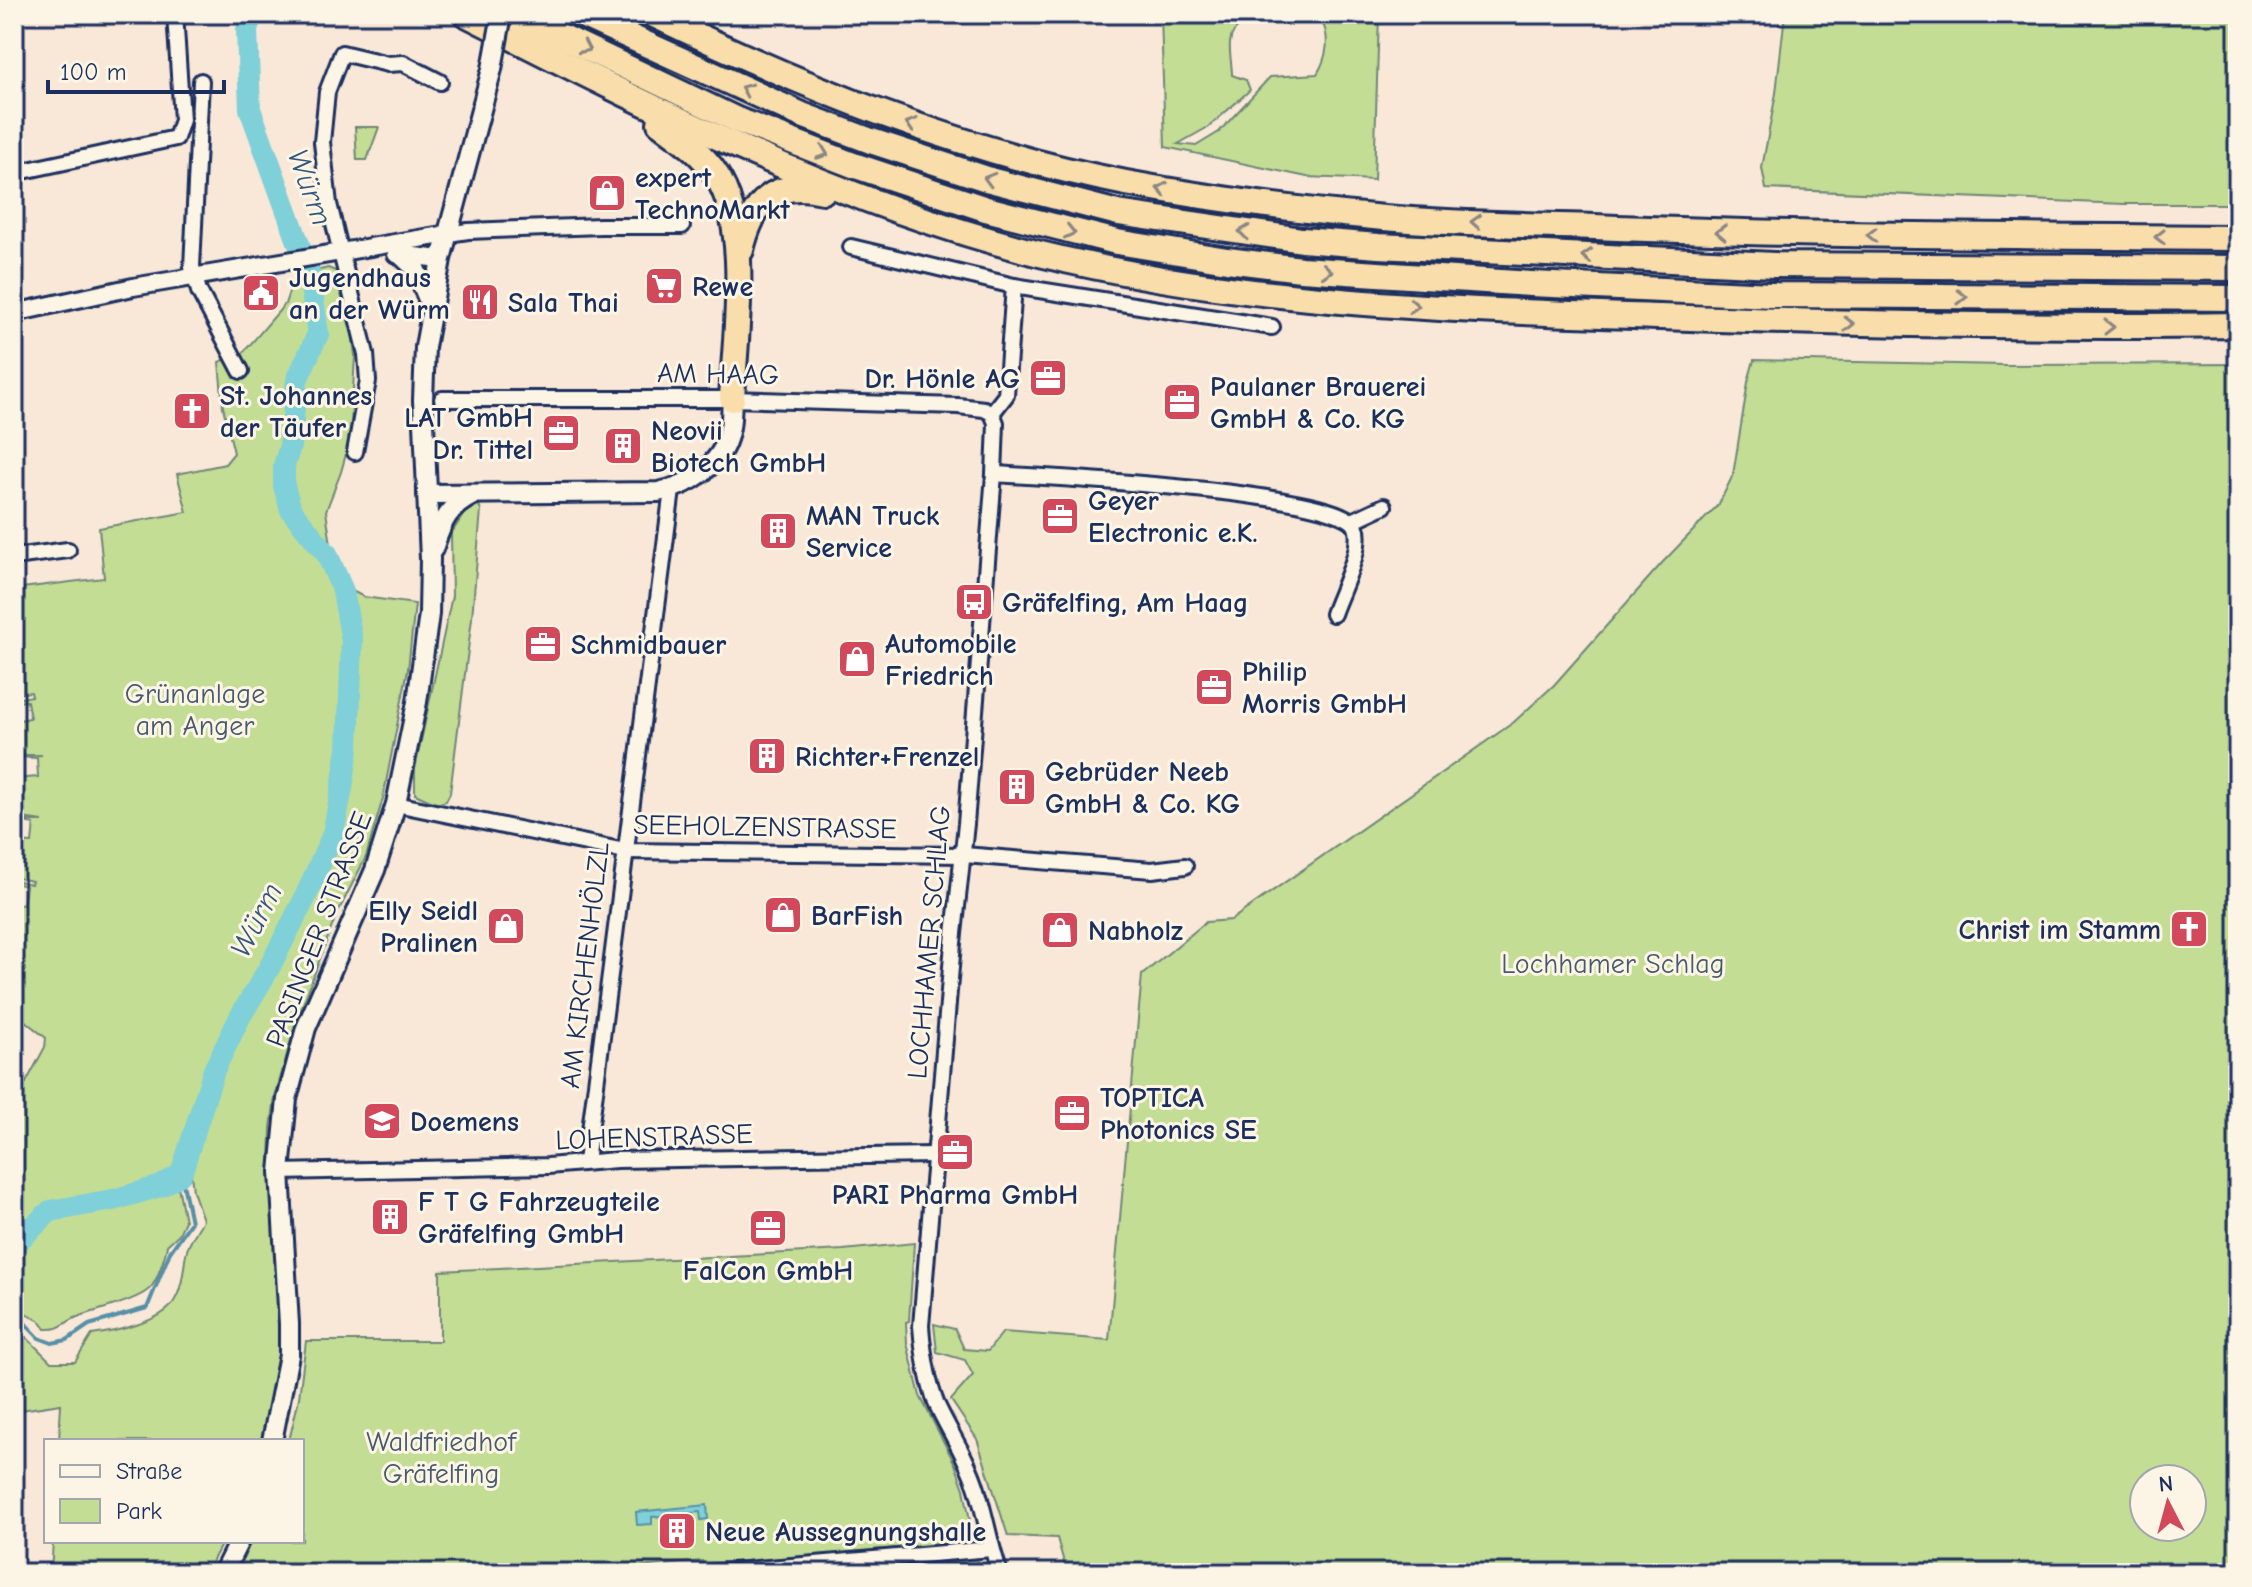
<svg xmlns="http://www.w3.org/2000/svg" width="2252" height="1587" font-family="'Comic Neue',sans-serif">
	<rect width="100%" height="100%" fill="#f9e8d7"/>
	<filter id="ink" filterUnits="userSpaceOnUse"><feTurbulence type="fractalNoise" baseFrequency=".0125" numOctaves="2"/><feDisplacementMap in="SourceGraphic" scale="16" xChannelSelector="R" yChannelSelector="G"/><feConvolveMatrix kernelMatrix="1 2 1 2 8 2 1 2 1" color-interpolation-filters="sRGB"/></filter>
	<g filter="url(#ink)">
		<g fill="#c3dd94" stroke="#6f8679" stroke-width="2" fill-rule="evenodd">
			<path d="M 1161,14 L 1379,14 L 1374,180 L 1307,177 L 1165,147 ZM 1310,16 L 1321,20 C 1331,37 1327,58 1317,74 L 1270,77 L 1219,132 L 1196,146 L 1178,144 L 1210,126 L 1250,90 L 1246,80 L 1232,75 C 1232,65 1229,53 1230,43 C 1232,20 1255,23 1271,22 C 1284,21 1297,17 1310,16 Z"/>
			<polygon points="1785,14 2238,14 2238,204 2124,204 1766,189 1762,168 1776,93"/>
			<polygon points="355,127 379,127 367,160 357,160"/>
			<path d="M 328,268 L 338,272 L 340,292 L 351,321 L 355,356 L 350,440 L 341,472 L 326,511 L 331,545 L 350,590 L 364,597 L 415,604 L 408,669 L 383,798 L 366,857 L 336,916 L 295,1026 L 275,1097 L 271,1128 L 270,1172 L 281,1332 L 274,1394 L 263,1441 L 59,1441 L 61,1404 L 14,1411 L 14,1325 L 51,1362 L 75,1362 L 92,1335 C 114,1332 161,1322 173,1303 C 183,1288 183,1271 186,1254 C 188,1243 197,1231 203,1220 L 193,1191 L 190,1165 L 211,1107 L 199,1099 L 196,1112 L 174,1166 L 185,1221 L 179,1234 L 167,1245 C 166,1254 158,1278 152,1286 C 141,1301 94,1310 75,1318 C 64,1323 60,1330 46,1329 L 40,1321 L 14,1307 L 14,1105 L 45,1047 L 46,1038 L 14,1012 L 14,947 L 18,945 L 14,944 L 14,903 L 23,905 L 26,886 L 14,883 L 14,880 L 31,884 L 32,881 L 14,877 L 14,842 L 32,843 L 34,824 L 19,821 L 43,821 L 14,817 L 14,779 L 38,777 L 37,758 L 19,757 L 42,755 L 14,755 L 14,721 L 30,718 L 27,701 L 16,702 L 16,699 L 32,696 L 31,692 L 14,694 L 14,589 L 104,578 L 99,528 L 187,512 L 177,474 L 225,464 L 234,453 L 223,407 L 219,362 L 243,353 L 285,304 L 293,280 L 299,275 Z"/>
			<path d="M 1754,360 L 2005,365 L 2238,364 L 2238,1573 L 1067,1573 L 1057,1538 L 1008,1536 L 977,1439 L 951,1400 L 973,1375 L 965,1360 L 937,1352 L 934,1324 L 955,1329 L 964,1349 L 988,1351 L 1003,1332 L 1109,1340 L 1142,975 L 1206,922 L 1231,920 L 1514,722 L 1554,685 L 1662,563 L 1719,504 L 1733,475 L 1748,382 ZM 2144,1479 L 2192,1479 L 2192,1527 L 2144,1527 Z"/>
			<polygon points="478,503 481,510 472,618 450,793 446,801 437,804 415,794 415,769 452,596 451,534 465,512"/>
			<polygon points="914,1243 909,1321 906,1322 907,1343 920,1396 955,1464 964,1489 971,1526 970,1533 964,1540 955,1543 703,1565 702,1561 576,1573 241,1573 242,1562 251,1541 302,1541 302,1441 289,1441 299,1398 306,1341 440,1341 440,1271 843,1250"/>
			<polygon points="53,1541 223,1541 206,1573 51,1573"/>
			<polygon points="975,1560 982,1563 985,1573 953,1573 943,1562"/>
		</g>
		<polygon fill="#7fd0d9" stroke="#5790a8" stroke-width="2" points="707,1505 708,1519 701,1520 700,1512 652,1517 652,1524 637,1525 636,1512"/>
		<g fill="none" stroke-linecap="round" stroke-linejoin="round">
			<polyline stroke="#5790a8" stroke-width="4" points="14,1317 19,1317 39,1338 52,1343 67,1340 89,1325 147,1308 170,1252 191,1222 181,1174"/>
			<polyline stroke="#7fd0d9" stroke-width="22" points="14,1245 50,1211 113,1200 161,1186 181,1174 214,1070 240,1017 268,970 304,900 333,834 342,788 348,748 352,641 343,591 327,554 291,510 284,486 284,466 290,446 297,380 318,334 309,272 250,109 247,30 252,14"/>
			<g stroke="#1b2f5e" stroke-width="20">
				<g id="minor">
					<polyline points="201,81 192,267 199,291 241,371"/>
					<polyline points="14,173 176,138 182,120 175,14"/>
					<polyline points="448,234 468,231 601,226 682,226"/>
					<polyline points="851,247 1014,286 1272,327"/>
					<polyline points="442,399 732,399 958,406 984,409 992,413"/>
					<path d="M 992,413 L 996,423 L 994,474 L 966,824 L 953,943 L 921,1326 C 923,1352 927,1381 937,1405 C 950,1433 968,1459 977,1489 C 986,1517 990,1546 1000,1573"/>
					<polyline points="992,413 1006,395 1014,286"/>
					<polyline points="355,452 368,381 366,354 329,204 322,142 327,92 342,53 388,64 403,63 440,82"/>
					<path d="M 994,474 C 1042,477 1343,491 1356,527 C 1364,548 1340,593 1333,614"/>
					<polyline points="1352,521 1384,506"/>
					<polyline points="14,557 68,550"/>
					<polyline points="396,804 625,851 964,855 1152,870 1185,866"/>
					<polyline points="586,1162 672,490"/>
					<polyline points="280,1172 548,1166 616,1160 934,1155"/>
					<polyline points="710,1573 991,1549"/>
				</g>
			</g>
			<g stroke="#1b2f5e" stroke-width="22">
				<g id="tertiary">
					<polyline points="396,254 441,259"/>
					<polyline points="14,313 133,287 448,234"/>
				</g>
			</g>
			<g stroke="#1b2f5e" stroke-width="24">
				<g id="secondary">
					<polyline points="401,255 415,268 430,304"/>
					<path d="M 427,494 L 658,492 C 689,486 722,465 729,432 C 732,422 731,410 732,399"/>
					<path d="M 433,549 C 443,521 446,509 473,495"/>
					<polyline points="272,1441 289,1355 289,1324 280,1172 287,1099 306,1028 375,870 396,804 417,702 429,614 430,559 423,400 425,347 441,259 492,69"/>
					<polyline points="223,1573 239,1541"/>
				</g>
			</g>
			<g stroke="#1b2f5e" stroke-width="30">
				<g id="motorway">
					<path d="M 466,14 C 651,108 838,203 1040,254 C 1243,304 1452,310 1660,317 C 1853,324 2045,328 2238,325"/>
					<polyline points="515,14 737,120 853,165 986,209 1117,242 1227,260 1301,269 1531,284 1772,295 2238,298"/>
					<polyline points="580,14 802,115 871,141 990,180 1118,213 1302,240 1378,246 1774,265 2238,268"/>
					<path d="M 652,14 C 804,87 960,151 1126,183 C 1211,199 1297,210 1384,218 C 1454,224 1525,225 1595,227 C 1809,236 2024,236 2238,238"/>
					<path d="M 660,123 C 680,138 701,152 715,173 C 752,226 735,336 732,399"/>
					<path d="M 741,250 C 752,204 772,179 823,191"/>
				</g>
			</g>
			<use href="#minor" stroke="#fcf5e5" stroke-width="14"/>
			<use href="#tertiary" stroke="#fcf5e5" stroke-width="16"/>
			<use href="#secondary" stroke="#fcf5e5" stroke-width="18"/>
			<use href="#motorway" stroke="#f9deab" stroke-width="24"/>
			<g stroke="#1b2f5e" stroke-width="24" stroke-linecap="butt">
				<polyline id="secondary-bridge" points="492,69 502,14"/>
			</g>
			<use href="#secondary-bridge" stroke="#fcf5e5" stroke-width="18"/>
		</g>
		<defs><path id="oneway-chevron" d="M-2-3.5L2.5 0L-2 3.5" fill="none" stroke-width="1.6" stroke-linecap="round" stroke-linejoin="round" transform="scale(2)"/></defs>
		<g stroke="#8a8684">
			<use href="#oneway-chevron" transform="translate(585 48) rotate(25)"/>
			<use href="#oneway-chevron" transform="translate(746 89) rotate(-156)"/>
			<use href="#oneway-chevron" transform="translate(911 124) rotate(-162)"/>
			<use href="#oneway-chevron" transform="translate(823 153) rotate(21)"/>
			<use href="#oneway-chevron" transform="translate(989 179) rotate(-164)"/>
			<use href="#oneway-chevron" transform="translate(1162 189) rotate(-170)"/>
			<use href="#oneway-chevron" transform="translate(1476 222) rotate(-177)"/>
			<use href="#oneway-chevron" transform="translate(1070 232) rotate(13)"/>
			<use href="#oneway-chevron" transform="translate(1244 232) rotate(-172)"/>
			<use href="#oneway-chevron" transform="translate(1721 232) rotate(-178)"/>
			<use href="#oneway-chevron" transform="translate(1872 235) rotate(-180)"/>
			<use href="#oneway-chevron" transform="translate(2160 237) rotate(-180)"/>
			<use href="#oneway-chevron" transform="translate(1587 256) rotate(-177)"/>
			<use href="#oneway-chevron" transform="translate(1327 271) rotate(5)"/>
			<use href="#oneway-chevron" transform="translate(1962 297) rotate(1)"/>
			<use href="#oneway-chevron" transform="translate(1414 306) rotate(3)"/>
			<use href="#oneway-chevron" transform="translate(1849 324) rotate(1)"/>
			<use href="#oneway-chevron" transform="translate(2109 327)"/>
		</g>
	</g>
	<defs>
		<g id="shop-square" transform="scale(2)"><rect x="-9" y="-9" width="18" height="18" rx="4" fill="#d1495b" stroke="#fcf5e5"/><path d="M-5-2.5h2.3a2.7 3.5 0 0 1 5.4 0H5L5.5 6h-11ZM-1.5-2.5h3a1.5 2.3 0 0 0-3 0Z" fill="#fff"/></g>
		<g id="supermarket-square" transform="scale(2)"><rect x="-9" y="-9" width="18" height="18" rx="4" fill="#d1495b" stroke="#fcf5e5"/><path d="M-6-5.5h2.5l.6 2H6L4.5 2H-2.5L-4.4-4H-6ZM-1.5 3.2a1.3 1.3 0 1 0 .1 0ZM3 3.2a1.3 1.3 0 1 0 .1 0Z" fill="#fff"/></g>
		<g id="civic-square" transform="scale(2)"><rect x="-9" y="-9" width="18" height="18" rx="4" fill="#d1495b" stroke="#fcf5e5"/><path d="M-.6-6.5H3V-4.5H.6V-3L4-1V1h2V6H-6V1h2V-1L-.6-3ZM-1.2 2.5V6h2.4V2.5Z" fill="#fff"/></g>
		<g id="restaurant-square" transform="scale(2)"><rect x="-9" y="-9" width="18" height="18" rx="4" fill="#d1495b" stroke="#fcf5e5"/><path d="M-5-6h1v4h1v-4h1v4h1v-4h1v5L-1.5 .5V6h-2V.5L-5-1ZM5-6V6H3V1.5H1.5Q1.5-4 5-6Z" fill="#fff"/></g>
		<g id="office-square" transform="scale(2)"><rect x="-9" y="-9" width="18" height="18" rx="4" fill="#d1495b" stroke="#fcf5e5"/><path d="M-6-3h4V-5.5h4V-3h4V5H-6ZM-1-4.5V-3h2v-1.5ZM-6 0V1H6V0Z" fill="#fff"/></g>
		<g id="church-square" transform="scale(2)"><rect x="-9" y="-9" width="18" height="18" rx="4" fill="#d1495b" stroke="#fcf5e5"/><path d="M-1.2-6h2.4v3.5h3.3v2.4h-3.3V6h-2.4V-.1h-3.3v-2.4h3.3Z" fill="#fff"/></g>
		<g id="building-square" transform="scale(2)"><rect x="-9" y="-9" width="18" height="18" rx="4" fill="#d1495b" stroke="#fcf5e5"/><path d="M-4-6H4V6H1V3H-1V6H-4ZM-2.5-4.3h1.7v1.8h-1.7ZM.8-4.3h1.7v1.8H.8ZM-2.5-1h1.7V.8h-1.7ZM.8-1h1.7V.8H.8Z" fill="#fff"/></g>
		<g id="bus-square" transform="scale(2)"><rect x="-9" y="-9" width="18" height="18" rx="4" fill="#d1495b" stroke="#fcf5e5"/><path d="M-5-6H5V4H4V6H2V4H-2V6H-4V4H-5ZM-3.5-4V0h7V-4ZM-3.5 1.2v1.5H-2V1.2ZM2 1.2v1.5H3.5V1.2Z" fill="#fff"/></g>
		<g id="university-square" transform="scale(2)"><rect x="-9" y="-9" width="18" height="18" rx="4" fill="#d1495b" stroke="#fcf5e5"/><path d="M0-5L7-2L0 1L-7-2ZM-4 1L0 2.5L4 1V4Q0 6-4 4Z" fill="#fff"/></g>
	</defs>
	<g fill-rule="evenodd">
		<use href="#shop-square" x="607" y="193"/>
		<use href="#supermarket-square" x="664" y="286"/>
		<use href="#civic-square" x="261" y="293"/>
		<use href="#restaurant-square" x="480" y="302"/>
		<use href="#office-square" x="1048" y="378"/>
		<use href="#office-square" x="1182" y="402"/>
		<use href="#church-square" x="192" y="411"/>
		<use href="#office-square" x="561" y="433"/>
		<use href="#building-square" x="623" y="446"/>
		<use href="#office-square" x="1060" y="516"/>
		<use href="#building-square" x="778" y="531"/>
		<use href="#bus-square" x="974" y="602"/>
		<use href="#office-square" x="543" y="644"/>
		<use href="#shop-square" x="857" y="659"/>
		<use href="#office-square" x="1214" y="687"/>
		<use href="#building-square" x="767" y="756"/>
		<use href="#building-square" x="1017" y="787"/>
		<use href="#shop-square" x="783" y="915"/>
		<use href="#shop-square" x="506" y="926"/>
		<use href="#church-square" x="2189" y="929"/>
		<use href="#shop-square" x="1060" y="930"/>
		<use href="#office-square" x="1072" y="1113"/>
		<use href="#university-square" x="382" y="1121"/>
		<use href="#office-square" x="955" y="1152"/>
		<use href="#building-square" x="390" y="1217"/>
		<use href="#office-square" x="768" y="1228"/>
		<use href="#building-square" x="677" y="1531"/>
	</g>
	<g text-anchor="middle" stroke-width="6" stroke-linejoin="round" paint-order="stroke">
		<g font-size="28" font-weight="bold" fill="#1b2f5e" stroke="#fcf5e5" text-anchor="start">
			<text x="635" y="187">expert<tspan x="635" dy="32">TechnoMarkt</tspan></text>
			<text x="289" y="287">Jugendhaus<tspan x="289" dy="32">an der Würm</tspan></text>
			<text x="692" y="296">Rewe</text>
			<text x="508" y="312">Sala Thai</text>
			<text x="1020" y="388" text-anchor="end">Dr. Hönle AG</text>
			<text x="1210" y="396">Paulaner Brauerei<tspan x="1210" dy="32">GmbH &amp; Co. KG</tspan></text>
			<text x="220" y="405">St. Johannes<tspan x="220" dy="32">der Täufer</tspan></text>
			<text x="533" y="427" text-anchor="end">LAT GmbH<tspan x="533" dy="32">Dr. Tittel</tspan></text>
			<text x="651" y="440">Neovii<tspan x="651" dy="32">Biotech GmbH</tspan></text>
			<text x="1088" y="510">Geyer<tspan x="1088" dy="32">Electronic e.K.</tspan></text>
			<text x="806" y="525">MAN Truck<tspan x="806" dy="32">Service</tspan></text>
			<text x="1002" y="612">Gräfelfing, Am Haag</text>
			<text x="885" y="653">Automobile<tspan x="885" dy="32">Friedrich</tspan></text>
			<text x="571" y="654">Schmidbauer</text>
			<text x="1242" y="681">Philip<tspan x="1242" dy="32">Morris GmbH</tspan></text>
			<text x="795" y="766">Richter+Frenzel</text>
			<text x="1045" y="781">Gebrüder Neeb<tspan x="1045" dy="32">GmbH &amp; Co. KG</tspan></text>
			<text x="478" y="920" text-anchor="end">Elly Seidl<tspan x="478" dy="32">Pralinen</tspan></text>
			<text x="811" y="925">BarFish</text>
			<text x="2161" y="939" text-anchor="end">Christ im Stamm</text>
			<text x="1088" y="940">Nabholz</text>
			<text x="1100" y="1107">TOPTICA<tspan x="1100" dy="32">Photonics SE</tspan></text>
			<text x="410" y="1131">Doemens</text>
			<text x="955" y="1204" text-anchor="middle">PARI Pharma GmbH</text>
			<text x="418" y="1211">F T G Fahrzeugteile<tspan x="418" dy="32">Gräfelfing GmbH</tspan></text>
			<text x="768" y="1280" text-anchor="middle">FalCon GmbH</text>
			<text x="705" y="1541">Neue Aussegnungshalle</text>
		</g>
		<g font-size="28" fill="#1b2f5e" stroke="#fcf5e5">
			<text transform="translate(718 373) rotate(1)" y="10">AM HAAG</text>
			<text transform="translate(765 826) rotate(1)" y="10">SEEHOLZENSTRASSE</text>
			<text transform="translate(318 929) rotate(-69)" y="10">PASINGER STRASSE</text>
			<text transform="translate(928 942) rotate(-85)" y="10">LOCHHAMER SCHLAG</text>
			<text transform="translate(584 965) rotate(-83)" y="10">AM KIRCHENHÖLZL</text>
			<text transform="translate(654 1136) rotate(-2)" y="10">LOHENSTRASSE</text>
		</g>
		<g font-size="28" fill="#455a6c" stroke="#fcf5e5">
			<text x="195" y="703">Grünanlage<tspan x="195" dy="32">am Anger</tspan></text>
			<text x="1613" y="973">Lochhamer Schlag</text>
			<text x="441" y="1451">Waldfriedhof<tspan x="441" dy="32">Gräfelfing</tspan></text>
		</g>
		<g font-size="30" font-style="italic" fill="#34577d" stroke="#fcf5e5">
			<text transform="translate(310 187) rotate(70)" y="10">Würm</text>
			<text transform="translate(256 920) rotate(-63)" y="10">Würm</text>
		</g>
	</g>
	<rect width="2252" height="1587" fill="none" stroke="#fcf5e5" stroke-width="48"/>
	<rect x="24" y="24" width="2204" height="1539" fill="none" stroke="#1b2f5e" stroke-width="3" filter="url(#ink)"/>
	<rect x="44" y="1439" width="260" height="104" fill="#fcf5e5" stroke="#a2a6af" stroke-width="2"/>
	<rect x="60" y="1465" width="40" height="12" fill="#fcf5e5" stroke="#a2a6af" stroke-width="2"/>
	<text x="116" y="1479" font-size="24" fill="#1b2f5e">Straße</text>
	<rect x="60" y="1499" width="40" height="24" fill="#c3dd94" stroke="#a2a6af" stroke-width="2"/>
	<text x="116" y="1519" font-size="24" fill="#1b2f5e">Park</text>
	<g transform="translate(2168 1503) rotate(354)"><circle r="38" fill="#fcf5e5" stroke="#a2a6af" stroke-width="2"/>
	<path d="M0-6L14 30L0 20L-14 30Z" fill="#d1495b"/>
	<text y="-12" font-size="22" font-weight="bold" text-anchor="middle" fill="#1b2f5e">N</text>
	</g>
	<path d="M48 80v12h176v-12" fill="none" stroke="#1b2f5e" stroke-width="4"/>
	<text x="60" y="80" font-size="24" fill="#1b2f5e" stroke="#fcf5e5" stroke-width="6" paint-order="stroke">100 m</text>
</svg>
